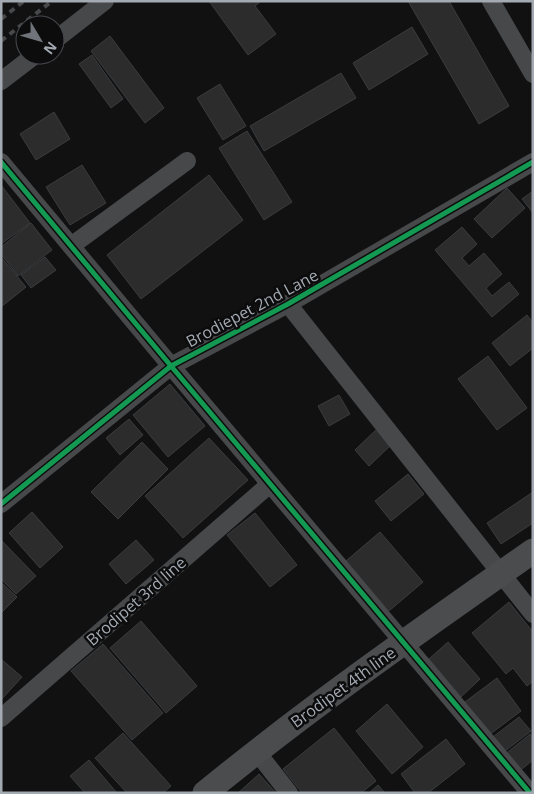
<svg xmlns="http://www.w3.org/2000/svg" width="534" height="794" font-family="'Open Sans',sans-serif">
	<rect width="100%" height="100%" fill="#111112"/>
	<g fill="#2c2c2d" stroke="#3a3c3e">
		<polygon points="209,1 261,1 255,6 276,34 248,55"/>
		<polygon points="408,1 449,1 509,106 479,124"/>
		<polygon points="412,27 428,54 369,90 353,63"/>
		<polygon points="110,36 164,108 145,123 91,51"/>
		<polygon points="92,55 123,99 111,108 79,64"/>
		<polygon points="341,73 356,98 264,151 250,126"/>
		<polygon points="220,84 246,126 223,140 197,98"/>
		<polygon points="54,112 70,139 36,160 20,134"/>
		<polygon points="247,131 292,202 264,220 219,148"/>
		<polygon points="82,165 106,203 70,225 46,187"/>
		<polygon points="209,175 243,220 141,299 107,255"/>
		<polygon points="1,185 30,223 1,244"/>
		<polygon points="507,188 525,208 492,238 474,219"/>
		<polygon points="533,191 533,213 522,199"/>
		<polygon points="31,223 52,250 18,276 1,254 1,247"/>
		<polygon points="462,227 477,244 462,258 469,266 484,253 502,274 486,288 492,296 509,282 519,294 492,317 435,250"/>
		<polygon points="1,257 26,287 1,307"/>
		<polygon points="45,257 56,270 31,288 21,275"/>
		<polygon points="527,315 533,323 533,348 510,366 492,343"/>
		<polygon points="488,356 527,408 497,430 458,379"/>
		<polygon points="170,384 205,426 168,457 133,415"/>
		<polygon points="339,395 350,414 329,426 318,406"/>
		<polygon points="129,419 143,435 120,455 106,438"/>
		<polygon points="379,427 393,443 369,466 355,450"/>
		<polygon points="209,438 248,480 183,538 145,496"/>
		<polygon points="142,442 168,469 118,519 91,492"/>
		<polygon points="408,474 424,494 391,521 375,501"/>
		<polygon points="533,492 533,523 501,544 487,523"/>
		<polygon points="32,512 63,547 40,568 9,533"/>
		<polygon points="255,513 297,565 270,587 227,535"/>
		<polygon points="380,532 423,582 383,616 340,566"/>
		<polygon points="1,540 36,576 16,594 1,579"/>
		<polygon points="136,540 154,560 126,584 109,564"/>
		<polygon points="1,582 17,597 1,613"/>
		<polygon points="509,602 533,632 533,681 527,686 513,668 506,674 472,633"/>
		<polygon points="141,621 197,686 166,713 110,648"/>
		<polygon points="448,642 480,679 461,697 429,659"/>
		<polygon points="103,644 163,713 132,740 71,671"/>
		<polygon points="1,659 22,677 1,700"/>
		<polygon points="497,678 521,711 485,738 461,705"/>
		<polygon points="387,704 423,747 392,774 356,731"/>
		<polygon points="519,717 531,731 500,755 489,740"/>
		<polygon points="334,728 376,781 361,793 302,793 283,769"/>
		<polygon points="123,733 171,786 163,793 127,793 95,758"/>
		<polygon points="530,734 533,738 533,760 517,773 503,756"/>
		<polygon points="446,739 465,764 428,793 415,793 401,774"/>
		<polygon points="89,760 117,793 85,793 70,776"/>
		<polygon points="259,774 276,793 238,793"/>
		<polygon points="378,785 385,793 369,793"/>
	</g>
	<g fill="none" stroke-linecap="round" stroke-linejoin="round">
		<g stroke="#46484a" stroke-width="18">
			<polyline points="491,1 533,74"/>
			<polyline points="55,40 105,1"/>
			<polyline points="1,81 35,55"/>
			<polyline points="1,162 171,366 530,793"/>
			<polyline points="71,246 187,161"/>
			<polyline points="288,304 533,614"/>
			<polyline points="1,504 171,366 288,304 533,162"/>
			<polyline points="1,718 270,484"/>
			<polyline points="256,751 289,793"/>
		</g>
		<path stroke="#4a4c4e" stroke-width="25" d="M 205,793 C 310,707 422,629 533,551"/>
		<g stroke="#46484a" stroke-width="4" stroke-dasharray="6 5" stroke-linecap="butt">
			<polyline points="1,19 24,1"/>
			<polyline points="1,41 52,1"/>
		</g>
		<g stroke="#0c0c0d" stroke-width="8">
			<g id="cycleway">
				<polyline points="1,162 171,366 530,793"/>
				<polyline points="1,504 171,366 288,304 533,162"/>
			</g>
		</g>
		<use href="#cycleway" stroke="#139951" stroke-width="5"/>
	</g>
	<g text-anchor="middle" stroke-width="5" stroke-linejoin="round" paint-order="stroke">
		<g font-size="16" fill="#a3aab2" stroke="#0c0c0d">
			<text transform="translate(252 308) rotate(-28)" y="6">Brodiepet 2nd Lane</text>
			<text transform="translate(136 601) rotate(-41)" y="6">Brodipet 3rd line</text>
			<text transform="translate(343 687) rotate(-36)" y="6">Brodipet 4th line</text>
		</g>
	</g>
	<rect width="534" height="794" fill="none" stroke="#a3aab2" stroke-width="5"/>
	<g transform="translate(40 40) rotate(128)"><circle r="24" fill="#0c0c0d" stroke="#484b4f"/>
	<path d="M0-4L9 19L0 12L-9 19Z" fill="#70747a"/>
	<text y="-8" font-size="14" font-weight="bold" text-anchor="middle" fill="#a3aab2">N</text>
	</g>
</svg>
